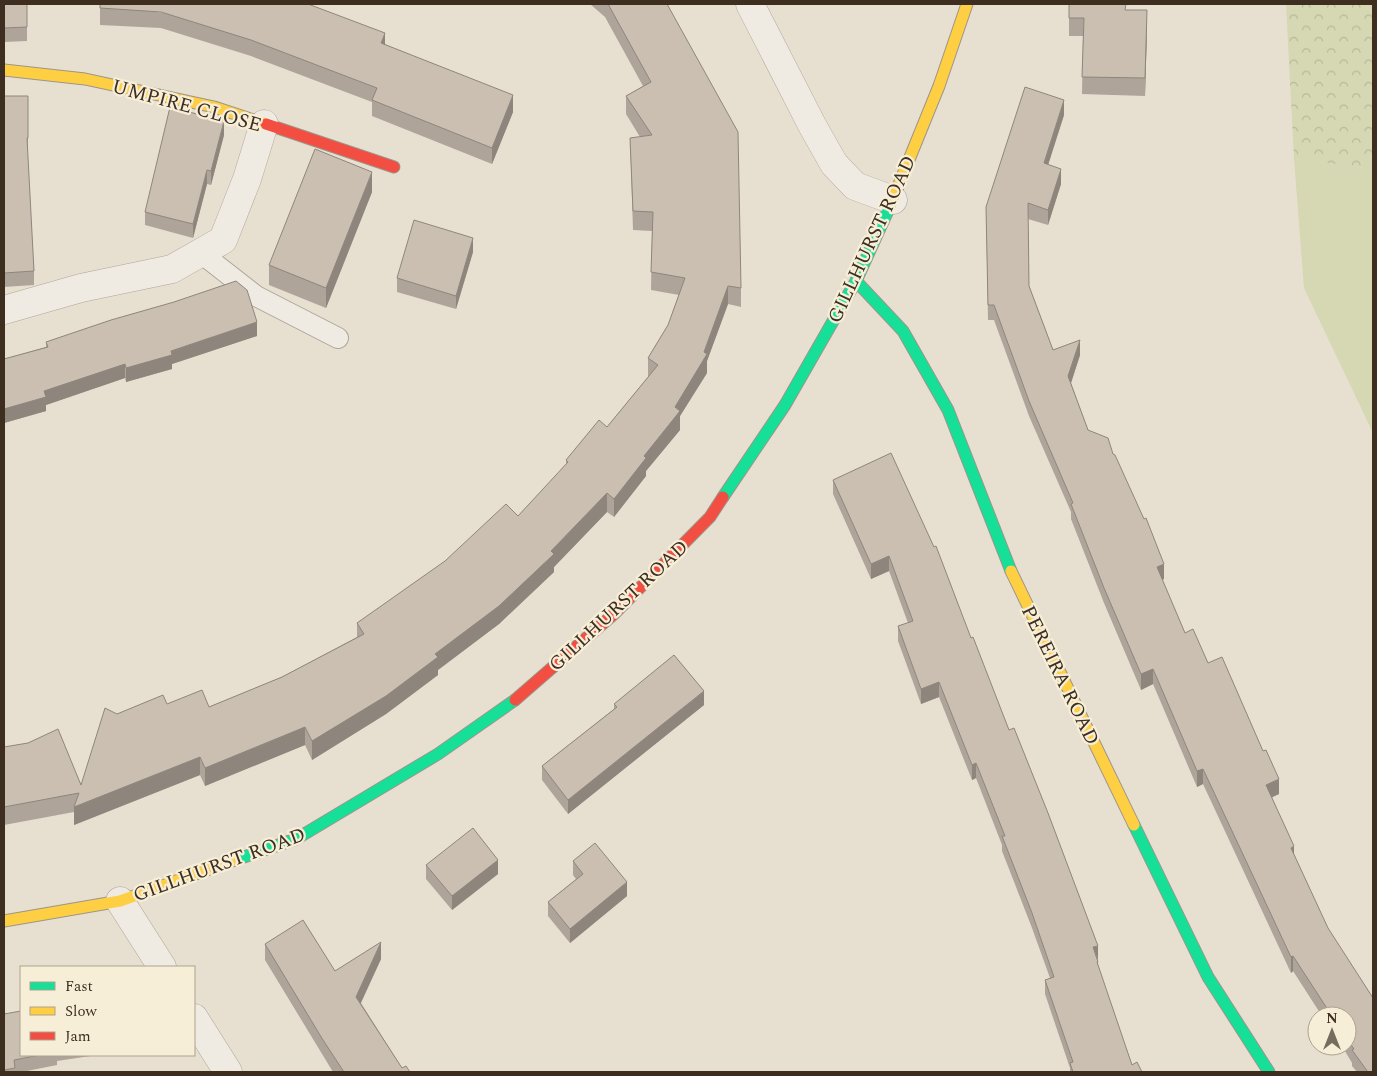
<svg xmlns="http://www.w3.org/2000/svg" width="1377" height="1076" font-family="Spectral,serif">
	<defs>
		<pattern id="park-crowns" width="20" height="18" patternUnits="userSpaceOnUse" patternTransform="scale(1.25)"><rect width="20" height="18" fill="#d6d7b3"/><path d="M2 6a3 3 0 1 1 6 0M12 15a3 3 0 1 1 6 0" fill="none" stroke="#b9b99a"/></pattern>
	</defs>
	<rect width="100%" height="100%" fill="#e7e0d1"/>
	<polygon fill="url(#park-crowns)" points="1286,4 1373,4 1373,169 1294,159"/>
	<polygon fill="#d6d7b3" points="1294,159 1373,169 1373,433 1304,288"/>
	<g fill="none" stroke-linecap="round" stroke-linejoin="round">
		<g stroke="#ada599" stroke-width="22">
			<polyline id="lane" points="201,253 256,296 338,338"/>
		</g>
		<g stroke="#ada599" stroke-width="29">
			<g id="street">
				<polyline points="750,4 812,125 834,164 855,186 893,200"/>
				<polyline points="4,310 81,288 172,269 223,240 247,179 264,124"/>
				<polyline points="120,901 162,967"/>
				<polyline points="194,1018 228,1072"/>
			</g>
		</g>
		<g stroke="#9c958a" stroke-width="13">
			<g id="fast">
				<polyline points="856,281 903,331 948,410 1011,571"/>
				<polyline points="723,497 785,405 856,281 891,204"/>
				<polyline points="1134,825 1208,977 1269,1072"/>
				<polyline points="235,860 296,839 438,754 515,700"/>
			</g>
		</g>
		<g stroke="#9c958a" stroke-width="13">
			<g id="slow">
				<polyline points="4,70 85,79 214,107 266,124"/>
				<polyline points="891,204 939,86 967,4"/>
				<polyline points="1011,571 1134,825"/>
				<polyline points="4,921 120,901 235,860"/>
			</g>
		</g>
		<g stroke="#9c958a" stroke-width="13">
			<g id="jam">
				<polyline points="266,124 394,167"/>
				<polyline points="515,700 615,613 710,517 723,497"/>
			</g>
		</g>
		<use href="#lane" stroke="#efebe3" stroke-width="20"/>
		<use href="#street" stroke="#efebe3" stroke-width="28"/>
		<use href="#fast" stroke="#16e098" stroke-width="11"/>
		<use href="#slow" stroke="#ffcf43" stroke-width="11"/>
		<use href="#jam" stroke="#f24e42" stroke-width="11"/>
	</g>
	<g fill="#afa499">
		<polygon points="4,4 27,4 27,41 4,42"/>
		<polygon points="100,4 385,44 513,112 492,164 372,116 372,102 251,56 161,28 100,25"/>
		<polygon points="590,4 667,4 741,288 741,307 728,304 707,361 707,373 680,416 680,430 646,471 646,476 614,517 607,512 554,567 554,572 499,624 438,670 438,675 386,714 312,760 305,745 205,786 200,775 74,825 74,812 4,825 4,747 81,785 117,714 167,704 209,707 282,677 357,637 357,623 518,516 566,465 566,460 607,427 648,377 648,358 668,325 679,295 651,290 652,231 633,230 630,138 640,137 626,114 626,96 643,86 605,17"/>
		<polygon points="1069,4 1126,10 1147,28 1145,96 1082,94 1083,36 1069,36"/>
		<polygon points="4,96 28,96 28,152 27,152 34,271 34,285 4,287"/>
		<polygon points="1064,115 1048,164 1061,184 1048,225 1028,219 1029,286 1053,350 1080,355 1071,383 1088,430 1113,454 1164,579 1162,580 1185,633 1208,663 1279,794 1272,797 1294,855 1373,1072 1357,1072 1352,1066 1352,1063 1342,1046 1347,1046 1347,1016 1322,1016 1293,971 1291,973 1203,784 1197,787 1153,684 1141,690 1104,603 1071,519 1071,512 1029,416 994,320 988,320 986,207"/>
		<polygon points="224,135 211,185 207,184 193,238 145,225 145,212"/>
		<polygon points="372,192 326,308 269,285 269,265"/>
		<polygon points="473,252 456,309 397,292 397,278"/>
		<polygon points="257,336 172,364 172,369 126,382 125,378 46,405 46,411 4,423 4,359 46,347 46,342"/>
		<polygon points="833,480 971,638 1098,960 1098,967 1132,1065 1142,1072 1070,1072 1070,1068 1045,994 1045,980 1050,978 1032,928 1002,851 1002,845 976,778 972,780 939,697 921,704 898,641 898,626 908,623 889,571 871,579 833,494"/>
		<polygon points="614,704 704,705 568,814 542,780 542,766 614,709"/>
		<polygon points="573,861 627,896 570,943 548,916 548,902 576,879 573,875"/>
		<polygon points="426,865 498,874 452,910 426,879"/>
		<polygon points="265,944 335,971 381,959 361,1003 402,1068 410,1072 333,1072 265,960"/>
		<polygon points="4,1014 21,1055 97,1055 57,1061 57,1065 22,1072 4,1072"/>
	</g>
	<g fill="#8e867d">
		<polygon points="1147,10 1147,28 1145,96 1145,78"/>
		<polygon points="385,33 385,49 381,43"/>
		<polygon points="513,95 513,112 492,164 492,148"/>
		<polygon points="1064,100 1064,115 1044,178 1044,163"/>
		<polygon points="224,121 224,135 211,185 211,171"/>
		<polygon points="1061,169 1061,184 1048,225 1048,210"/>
		<polygon points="207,170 207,184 193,238 193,224"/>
		<polygon points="372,172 372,192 326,308 326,288"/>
		<polygon points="473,238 473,252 456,309 456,296"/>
		<polygon points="728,286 728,304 707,361 707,373 680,416 680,430 646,471 646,476 614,517 614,499 644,456 675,407 704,352"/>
		<polygon points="257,322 257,336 172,364 172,369 126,382 126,368 171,351"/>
		<polygon points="1080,340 1080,355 1068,392 1068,376"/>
		<polygon points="125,364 125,378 46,405 46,411 4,423 4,409 44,391"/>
		<polygon points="607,493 607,512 554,567 554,572 499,624 438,670 438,675 386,714 312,760 312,741 435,654 551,551"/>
		<polygon points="889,556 889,571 871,579 871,564"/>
		<polygon points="1164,564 1164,579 1157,582 1157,567"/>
		<polygon points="1153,669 1153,684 1141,690 1141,674"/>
		<polygon points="939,682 939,697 921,704 921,689"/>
		<polygon points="704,691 704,705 568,814 568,800"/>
		<polygon points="305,727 305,745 205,786 205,768"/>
		<polygon points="200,757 200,775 74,825 74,807"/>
		<polygon points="976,763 976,778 972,780 972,765"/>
		<polygon points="1203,769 1203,784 1197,787 1197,771"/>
		<polygon points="1279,779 1279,794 1266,800 1266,785"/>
		<polygon points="1294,846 1294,862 1291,848"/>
		<polygon points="498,860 498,874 452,910 452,896"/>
		<polygon points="627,882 627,896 570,943 570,929"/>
		<polygon points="381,942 381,959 356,1013 356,997"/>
		<polygon points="1098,946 1098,960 1093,947"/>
		<polygon points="1293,956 1293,971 1291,973 1291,957"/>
	</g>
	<g fill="#cbbfb2" stroke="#8e867d">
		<polygon points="4,4 27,4 27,27 4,28"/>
		<polygon points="100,4 308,4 385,33 381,43 513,95 492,148 372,100 377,88 251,40 161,12 100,8"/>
		<polygon points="608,4 667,4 738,132 741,288 728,286 704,352 707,354 675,407 680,411 644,456 646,458 614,499 607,493 551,551 554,554 499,606 435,654 438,657 386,696 312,741 305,727 205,768 200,757 74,807 79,793 4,807 4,747 28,743 58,729 81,785 105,708 117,714 163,695 167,704 202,690 209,707 282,677 364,634 357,623 445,561 506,504 518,516 568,462 566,460 599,420 607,427 658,365 648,358 668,325 685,278 651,272 653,212 633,211 630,138 652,135 626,96 651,82"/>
		<polygon points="1069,4 1126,4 1125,10 1147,10 1145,78 1082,77 1084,18 1069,18"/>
		<polygon points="1025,87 1064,100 1044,163 1061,169 1048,210 1028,203 1029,286 1053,350 1080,340 1068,376 1088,430 1108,438 1113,454 1115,455 1144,519 1146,518 1164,564 1157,567 1185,633 1193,629 1208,663 1222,657 1263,751 1266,750 1279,779 1266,785 1294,846 1291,848 1328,928 1373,998 1373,1072 1368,1072 1352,1050 1354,1049 1347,1039 1347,1016 1332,1016 1293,956 1291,957 1203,769 1197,771 1153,669 1141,674 1104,588 1071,504 1073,503 1029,401 994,305 988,305 986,207"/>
		<polygon points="4,96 28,96 28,138 27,138 34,271 4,273"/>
		<polygon points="170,107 224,121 211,171 207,170 193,224 145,212"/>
		<polygon points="315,149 372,172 326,288 269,265"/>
		<polygon points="414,220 473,238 456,296 397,278"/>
		<polygon points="236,281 247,290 257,322 171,351 172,355 126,368 125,364 44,391 46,397 4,409 4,359 48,347 46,342 111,320 174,302"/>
		<polygon points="891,453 934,547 936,546 971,638 973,637 1009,730 1014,728 1048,813 1098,946 1093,947 1098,962 1097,962 1132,1065 1137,1062 1142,1072 1073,1072 1070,1063 1073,1062 1045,980 1054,977 1032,913 1002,836 1005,836 976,763 972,765 939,682 921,689 898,626 913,621 889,556 871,564 833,480"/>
		<polygon points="674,655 704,691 568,800 542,766 617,707 614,704"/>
		<polygon points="473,828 498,860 452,896 426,865"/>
		<polygon points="595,843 627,882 570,929 548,902 583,874 573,861"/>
		<polygon points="303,920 335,971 381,942 356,997 402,1068 406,1066 410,1072 344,1072 323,1040 265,944"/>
		<polygon points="21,1011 21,1055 40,1055 14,1060 15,1068 4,1070 4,1014"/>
	</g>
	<g text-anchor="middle" stroke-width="4.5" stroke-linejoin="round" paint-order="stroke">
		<g font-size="20" fill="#3d2e20" stroke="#f7eed8">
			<text transform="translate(187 105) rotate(15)" y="7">UMPIRE CLOSE</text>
			<text transform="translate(871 239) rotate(-65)" y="7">GILLHURST ROAD</text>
			<text transform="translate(618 605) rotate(-43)" y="7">GILLHURST ROAD</text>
			<text transform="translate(1061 675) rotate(64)" y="7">PEREIRA ROAD</text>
			<text transform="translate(219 864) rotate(-20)" y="7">GILLHURST ROAD</text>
		</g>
	</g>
	<rect width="1377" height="1076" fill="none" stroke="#3d2e20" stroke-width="10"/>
	<rect x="20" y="966" width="175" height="90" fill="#f7eed8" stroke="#ada18e"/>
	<rect x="30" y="982" width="25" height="8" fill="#16e098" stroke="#ada18e"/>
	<text x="65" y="991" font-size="15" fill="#3d2e20">Fast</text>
	<rect x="30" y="1007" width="25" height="8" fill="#ffcf43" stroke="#ada18e"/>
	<text x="65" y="1016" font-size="15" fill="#3d2e20">Slow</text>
	<rect x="30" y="1032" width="25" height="8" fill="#f24e42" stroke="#ada18e"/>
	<text x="65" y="1041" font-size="15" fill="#3d2e20">Jam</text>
	<g transform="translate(1332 1031)"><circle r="24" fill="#f7eed8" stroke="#ada18e"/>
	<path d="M0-4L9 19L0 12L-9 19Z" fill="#786c5e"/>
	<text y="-8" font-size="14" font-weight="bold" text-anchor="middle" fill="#3d2e20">N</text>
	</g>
</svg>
